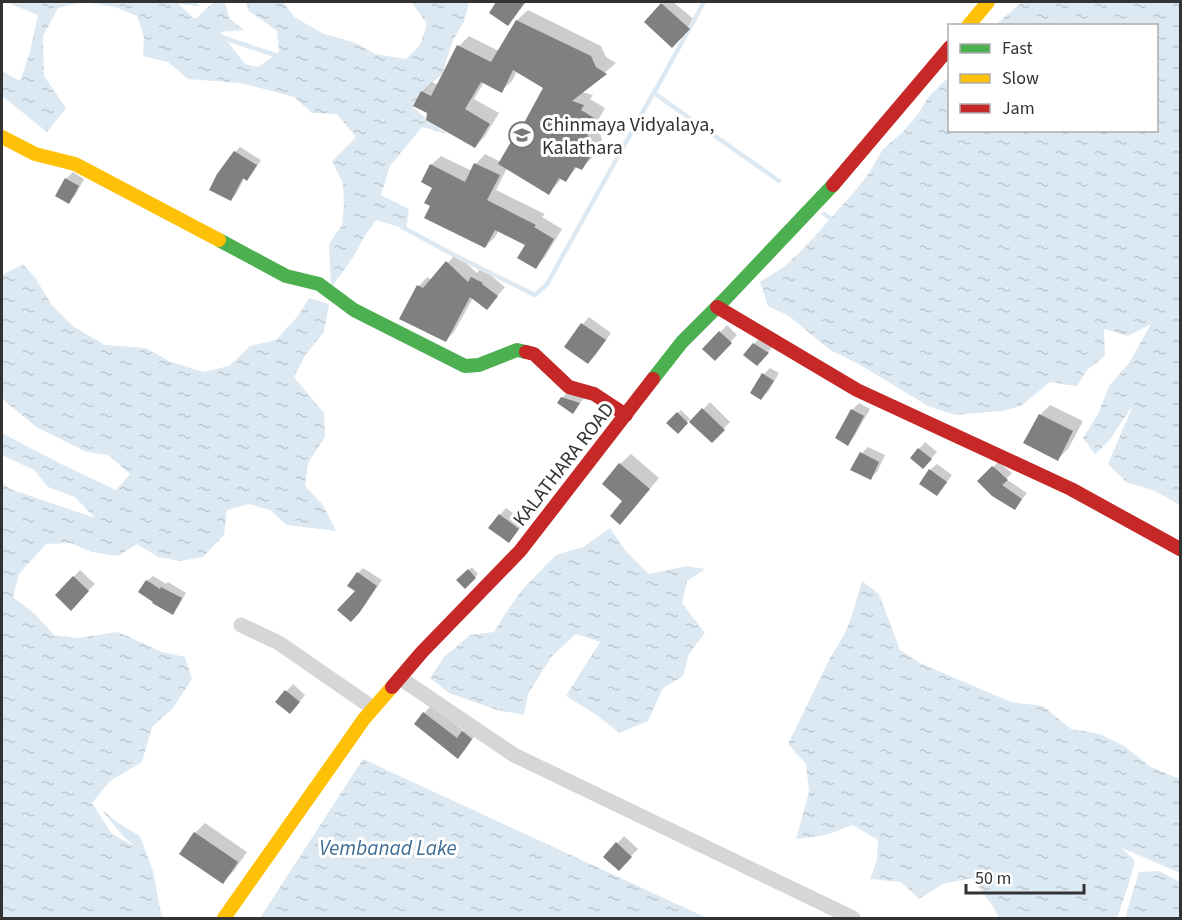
<svg xmlns="http://www.w3.org/2000/svg" width="1182" height="920" font-family="'Source Sans 3',sans-serif">
	<defs>
		<pattern id="water-ripples" width="26" height="14" patternUnits="userSpaceOnUse" patternTransform="scale(1.5)"><rect width="26" height="14" fill="#dde9f2"/><path d="M2 4q2-2 4 0t4 0M15 11q2-2 4 0t4 0" fill="none" stroke="#bec8d0"/></pattern>
	</defs>
	<rect width="100%" height="100%" fill="#fff"/>
	<g fill="url(#water-ripples)">
		<polygon points="6,2 196,2 199,6 178,4 195,19 214,2 225,2 229,18 244,30 220,32 245,64 258,67 279,52 277,31 249,11 246,2 283,2 294,17 324,34 356,43 375,54 406,59 420,45 427,24 412,3 412,2 469,2 464,22 453,40 442,74 427,88 413,107 431,123 448,134 422,127 390,166 381,195 409,209 406,229 376,220 364,237 354,256 331,288 329,244 342,225 344,204 343,183 332,161 356,137 337,114 312,113 294,97 268,90 239,83 188,79 168,62 143,56 144,37 137,16 115,7 84,2 58,8 43,36 44,76 66,108 47,132 2,96 2,71 20,81 30,52 38,15"/>
		<polygon points="1022,2 1180,2 1180,505 1155,491 1126,482 1108,464 1133,405 1109,441 1095,454 1083,438 1098,414 1109,386 1129,363 1151,324 1128,336 1104,329 1105,356 1087,370 1077,386 1050,382 1021,406 1002,411 955,415 928,406 857,363 830,350 789,316 768,306 760,282 784,267 806,246 855,191 869,173 883,149 903,132 918,114 929,96 949,77 950,130 1156,130 1156,26 995,25"/>
		<polygon points="23,264 36,279 51,304 74,327 105,345 146,348 169,361 203,372 229,366 250,346 276,340 298,316 309,298 329,304 324,332 306,354 294,377 324,413 325,437 308,463 305,486 323,505 336,531 287,525 270,510 249,504 227,510 224,535 203,557 180,561 158,557 137,544 118,556 92,552 70,543 46,544 19,574 13,597 35,614 54,635 78,638 118,632 162,652 185,657 192,679 173,708 152,727 142,762 110,781 92,803 112,834 134,846 123,836 101,809 118,823 140,836 153,871 161,913 164,918 2,918 2,483 10,489 95,518 75,497 48,487 34,470 2,455 2,433 59,463 116,490 130,474 108,455 87,452 38,428 2,399 2,275"/>
		<polygon points="610,528 625,550 649,574 686,566 705,569 687,581 682,603 705,633 689,654 683,676 663,688 648,721 620,733 592,712 566,696 600,642 576,634 552,656 528,694 524,715 497,710 449,693 430,678 444,657 470,635 494,632 505,614 522,590 556,555 583,547"/>
		<polygon points="862,581 879,594 900,650 920,663 1011,702 1043,706 1071,729 1100,734 1124,746 1151,767 1177,778 1180,778 1180,873 1122,848 1135,861 1129,883 1117,918 999,918 994,908 972,878 943,884 919,899 901,882 870,879 877,860 878,840 853,825 826,835 796,839 809,792 806,764 788,744 830,658 844,635 852,615"/>
		<polygon points="363,759 707,918 260,918"/>
		<polygon points="1159,871 1180,882 1180,918 1125,918 1139,872"/>
	</g>
	<g fill="#0003">
		<polygon points="498,2 526,2 514,18 508,24 491,12"/>
		<polygon points="664,2 673,2 696,21 679,40 646,22"/>
		<polygon points="528,10 601,46 606,57 616,63 582,92 593,95 590,99 605,108 597,122 602,140 592,158 581,168 578,166 566,180 562,178 549,193 507,168 496,190 545,214 542,217 562,229 545,257 536,267 527,244 499,230 495,237 485,247 432,206 434,187 431,165 441,156 472,171 476,164 485,154 501,162 519,132 524,126 545,88 517,71 512,81 501,91 484,82 474,99 499,113 485,136 475,147 428,112 422,92 432,82 438,85 459,46 469,36 499,51 517,20"/>
		<polygon points="240,147 261,160 252,174 247,179 245,177 236,194 231,199 235,152"/>
		<polygon points="73,172 84,179 75,196 68,202 66,179"/>
		<polygon points="456,254 477,273 480,269 490,274 490,275 505,287 487,308 473,298 454,332 446,340 419,286 427,277 432,280"/>
		<polygon points="589,317 611,333 595,356 588,362 566,346 583,324"/>
		<polygon points="727,325 737,335 715,359 704,349"/>
		<polygon points="760,337 774,345 763,358 754,344"/>
		<polygon points="770,368 779,373 768,392 761,398 764,374"/>
		<polygon points="569,391 585,397 573,412 562,398"/>
		<polygon points="710,402 730,422 712,441 689,420 678,432 668,423 681,410 692,421"/>
		<polygon points="859,403 870,409 854,437 848,444 852,410"/>
		<polygon points="1050,405 1083,421 1068,449 1058,459 1040,415"/>
		<polygon points="925,442 937,452 930,460 919,449"/>
		<polygon points="868,447 885,455 877,472 870,478 862,453"/>
		<polygon points="631,454 659,478 630,513 625,501 620,464"/>
		<polygon points="998,462 1012,473 1006,479 1027,493 1015,508 980,481"/>
		<polygon points="937,464 952,475 943,488 937,494 930,470"/>
		<polygon points="506,508 525,522 509,542 500,515"/>
		<polygon points="472,567 478,574 465,587 458,580"/>
		<polygon points="363,568 382,580 365,605 351,620 357,591 358,573"/>
		<polygon points="80,570 95,584 71,608 57,595"/>
		<polygon points="153,576 166,584 168,582 186,593 178,607 172,613 147,581"/>
		<polygon points="293,684 305,695 296,706 277,702"/>
		<polygon points="431,706 464,731 469,726 478,731 465,750 458,757 424,713"/>
		<polygon points="205,823 247,852 233,872 222,882 195,833"/>
		<polygon points="624,836 638,849 619,869 605,857"/>
	</g>
	<g fill="none" stroke-linecap="round" stroke-linejoin="round">
		<g stroke="#dde9f2" stroke-width="4.5">
			<polyline points="704,2 654,93 779,181"/>
			<polyline points="218,36 278,56"/>
			<polyline points="824,214 834,221"/>
			<polyline points="402,227 454,255 535,295 547,284 655,90"/>
		</g>
	</g>
	<g fill="#808080">
		<polygon points="496,2 525,2 508,26 489,13"/>
		<polygon points="661,3 690,29 672,48 644,22"/>
		<polygon points="516,20 591,56 596,67 607,74 572,101 584,105 581,110 596,119 587,133 593,152 582,170 575,167 566,182 559,178 549,195 498,164 517,131 519,132 543,88 513,70 502,93 481,82 465,109 490,124 475,148 426,120 427,113 413,106 421,91 431,96 457,45 491,62"/>
		<polygon points="234,151 257,165 247,181 243,178 231,201 209,190 217,174"/>
		<polygon points="474,163 500,175 487,200 536,225 534,227 554,239 536,269 517,258 525,245 495,230 485,248 424,218 430,206 424,203 432,188 421,182 430,164 465,182"/>
		<polygon points="65,178 79,186 69,204 55,196"/>
		<polygon points="446,261 468,282 471,277 483,283 482,284 498,296 487,310 470,297 446,342 399,319 417,285 423,288"/>
		<polygon points="581,323 606,340 588,364 564,347"/>
		<polygon points="719,331 732,343 715,361 702,349"/>
		<polygon points="753,343 769,353 757,366 743,355"/>
		<polygon points="762,373 774,381 761,400 750,393"/>
		<polygon points="561,397 580,403 573,414 557,403"/>
		<polygon points="702,408 725,430 712,443 689,422"/>
		<polygon points="851,409 864,416 848,446 835,438"/>
		<polygon points="677,412 688,423 678,434 666,423"/>
		<polygon points="1039,414 1073,431 1058,461 1023,443"/>
		<polygon points="918,448 932,459 923,469 910,458"/>
		<polygon points="860,452 879,462 871,480 850,470"/>
		<polygon points="619,463 650,489 620,525 610,516 622,501 602,484"/>
		<polygon points="992,466 995,468 1008,480 1002,485 1022,499 1015,510 992,496 977,481"/>
		<polygon points="929,469 947,482 937,496 919,484"/>
		<polygon points="499,514 519,529 509,543 488,528"/>
		<polygon points="468,569 476,578 465,589 456,580"/>
		<polygon points="357,572 377,586 360,612 351,622 337,610 355,591 347,586"/>
		<polygon points="73,576 89,591 71,611 55,595"/>
		<polygon points="146,580 160,589 161,587 182,598 173,615 152,603 153,602 138,592"/>
		<polygon points="285,690 300,702 290,714 275,702"/>
		<polygon points="423,712 457,738 462,731 472,739 458,759 414,724"/>
		<polygon points="194,832 238,862 223,884 179,854"/>
		<polygon points="616,842 632,857 619,871 603,857"/>
	</g>
	<g fill="none" stroke-linecap="round" stroke-linejoin="round">
		<g stroke="#d6d6d6" stroke-width="15">
			<polyline points="241,625 279,643 373,708"/>
			<polyline points="400,678 514,755 853,918"/>
		</g>
		<g stroke="#4caf50" stroke-width="14">
			<polyline points="219,240 286,276 319,284 354,310 465,366 479,365 517,350 526,352"/>
			<polyline points="653,379 682,342 726,298 833,185"/>
		</g>
		<g stroke="#ffc107" stroke-width="14">
			<polyline points="968,26 988,2"/>
			<polyline points="2,137 35,154 75,164 219,240"/>
			<polyline points="224,918 364,719 392,687"/>
		</g>
		<g stroke="#c62828" stroke-width="14">
			<polyline points="833,185 950,47"/>
			<polyline points="717,307 857,390 1071,489 1180,549"/>
			<polyline points="526,352 534,354 569,387 594,394 626,415"/>
			<polyline points="392,687 422,652 520,551 653,379"/>
		</g>
	</g>
	<defs>
		<g id="school-ring" transform="scale(1.35)"><circle r="9.5" fill="#fff" stroke="#7a7a7a" stroke-width="1.5"/><path d="M0-5L7-2L0 1L-7-2ZM-4 1L0 2.5L4 1V4Q0 6-4 4Z" fill="#7a7a7a"/></g>
	</defs>
	<g fill-rule="evenodd">
		<use href="#school-ring" x="522" y="135"/>
	</g>
	<g text-anchor="middle" stroke-width="6" stroke-linejoin="round" paint-order="stroke">
		<g font-size="20" fill="#323232" stroke="#fff" text-anchor="start">
			<text x="542" y="131">Chinmaya Vidyalaya,<tspan x="542" dy="23">Kalathara</tspan></text>
		</g>
		<g font-size="20" fill="#323232" stroke="#fff">
			<text transform="translate(563 464) rotate(-52)" y="7">KALATHARA ROAD</text>
		</g>
		<g font-size="21" font-style="italic" fill="#3f6d95" stroke="#fff">
			<text x="388" y="855">Vembanad Lake</text>
		</g>
	</g>
	<rect width="1182" height="920" fill="none" stroke="#323232" stroke-width="6"/>
	<rect x="948" y="24" width="210" height="108" fill="#ffffff" stroke="#adadad" stroke-width="1.5"/>
	<rect x="960" y="44" width="30" height="9" fill="#4caf50" stroke="#adadad" stroke-width="1.5"/>
	<text x="1002" y="54" font-size="18" fill="#323232">Fast</text>
	<rect x="960" y="74" width="30" height="9" fill="#ffc107" stroke="#adadad" stroke-width="1.5"/>
	<text x="1002" y="84" font-size="18" fill="#323232">Slow</text>
	<rect x="960" y="104" width="30" height="9" fill="#c62828" stroke="#adadad" stroke-width="1.5"/>
	<text x="1002" y="114" font-size="18" fill="#323232">Jam</text>
	<path d="M966 884v9h118v-9" fill="none" stroke="#323232" stroke-width="3"/>
	<text x="975" y="884" font-size="18" fill="#323232" stroke="#ffffff" stroke-width="4.5" paint-order="stroke">50 m</text>
</svg>
